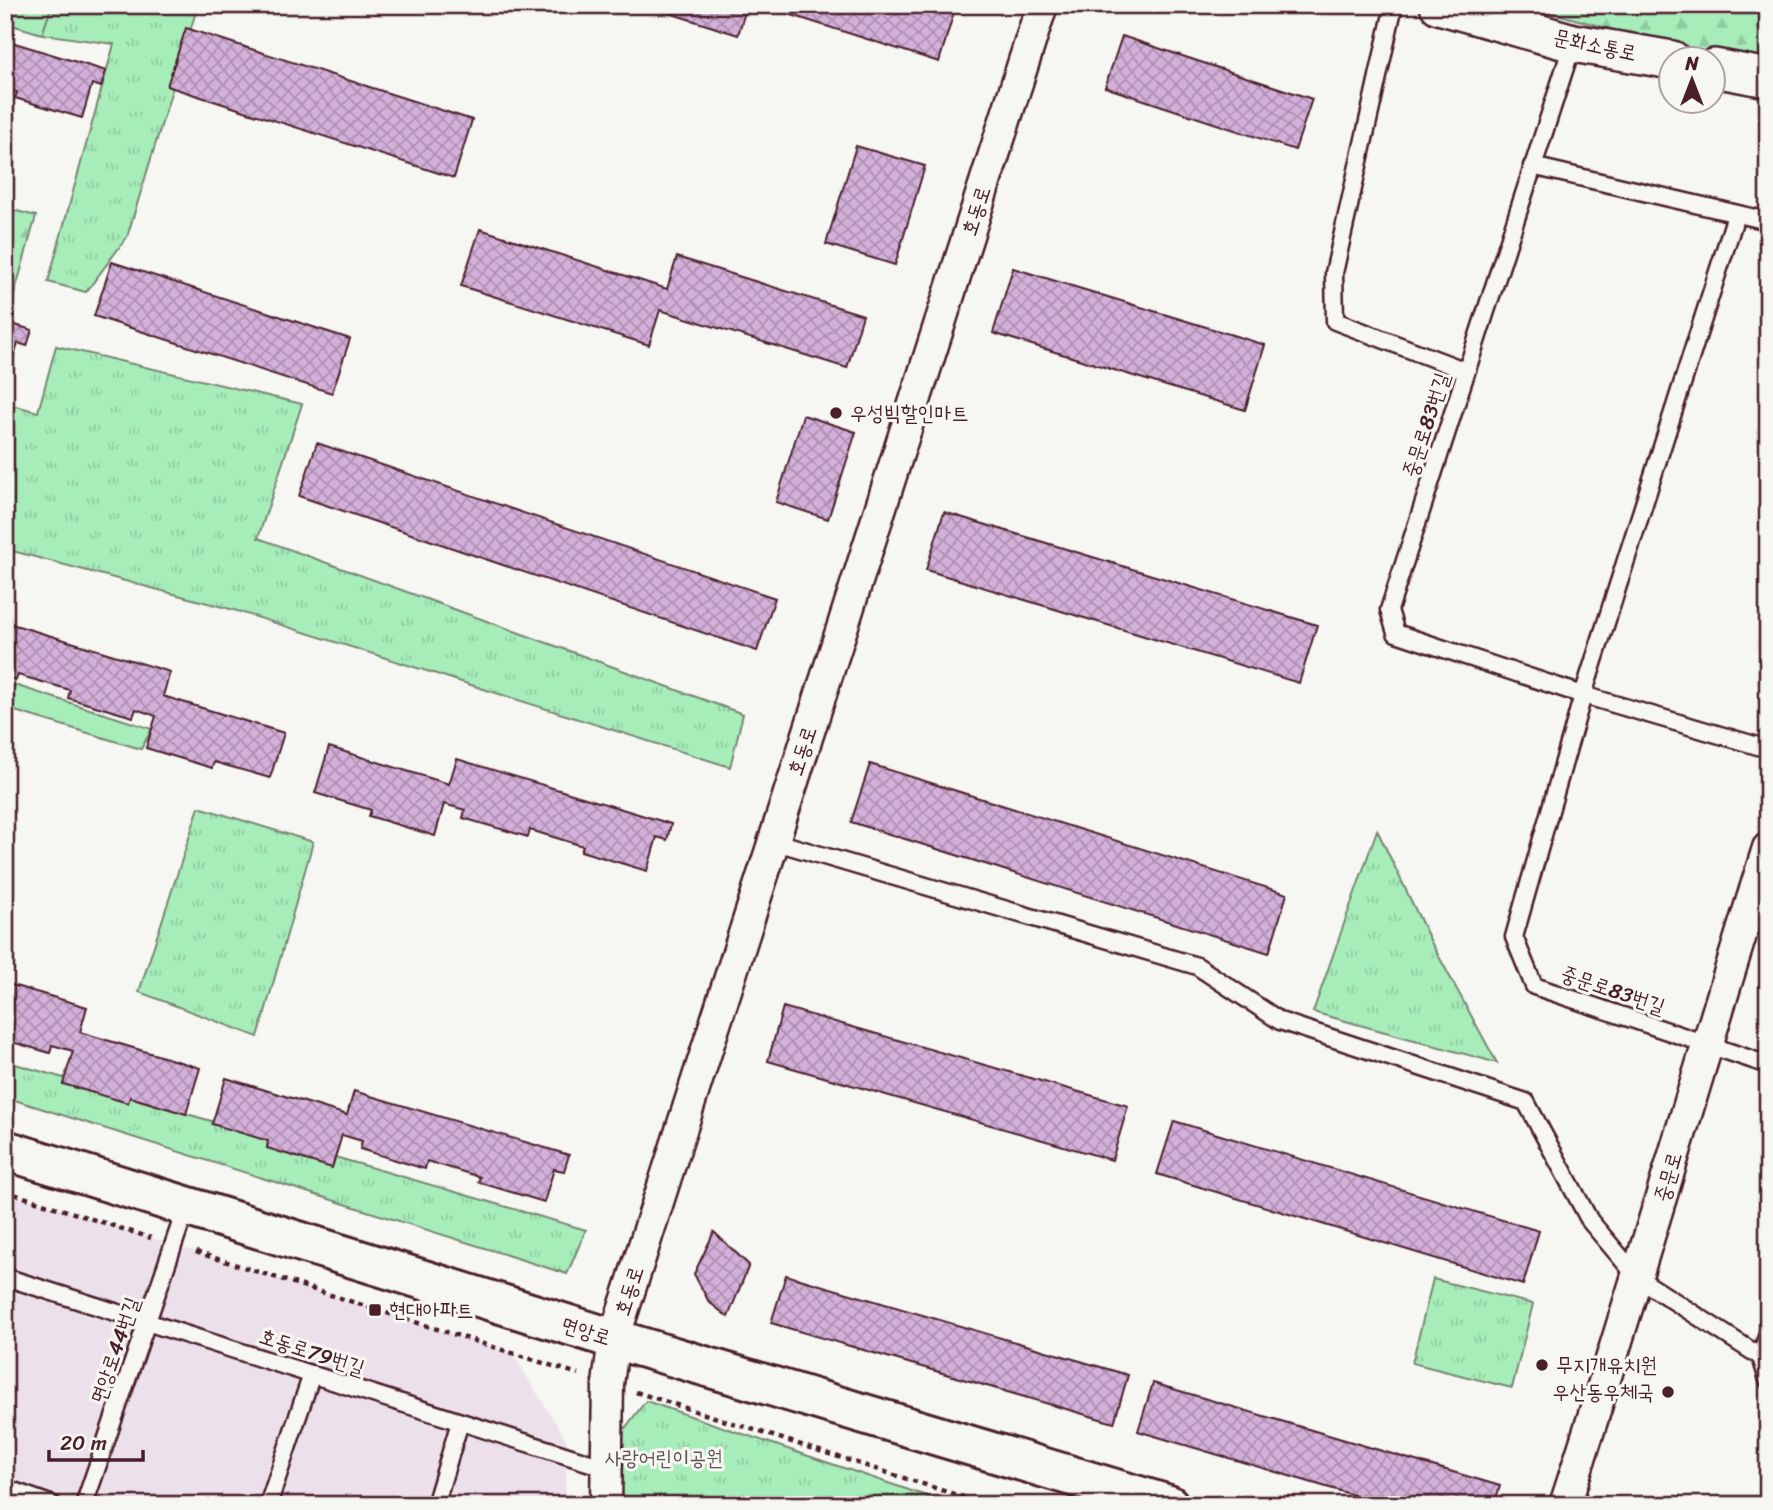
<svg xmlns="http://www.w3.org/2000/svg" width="1773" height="1510" font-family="Sriracha,'Poor Story',sans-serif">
	<defs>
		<pattern id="forest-firs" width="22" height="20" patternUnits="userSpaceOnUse" patternTransform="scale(1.75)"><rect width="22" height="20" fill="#a6edba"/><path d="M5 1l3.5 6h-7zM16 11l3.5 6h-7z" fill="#90cba0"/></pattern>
		<pattern id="park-tufts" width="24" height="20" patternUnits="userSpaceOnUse" patternTransform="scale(1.75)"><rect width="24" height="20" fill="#a6edba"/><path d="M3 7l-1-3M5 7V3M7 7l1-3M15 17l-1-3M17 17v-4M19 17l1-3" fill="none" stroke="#90cba0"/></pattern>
		<pattern id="building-cross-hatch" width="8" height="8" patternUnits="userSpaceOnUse" patternTransform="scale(1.75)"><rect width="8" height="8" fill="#d3b0d9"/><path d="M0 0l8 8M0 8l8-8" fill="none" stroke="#ad8fb0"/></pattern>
	</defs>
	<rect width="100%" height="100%" fill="#f6f6f2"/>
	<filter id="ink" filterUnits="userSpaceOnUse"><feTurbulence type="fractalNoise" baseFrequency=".0143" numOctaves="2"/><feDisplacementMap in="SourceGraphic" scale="14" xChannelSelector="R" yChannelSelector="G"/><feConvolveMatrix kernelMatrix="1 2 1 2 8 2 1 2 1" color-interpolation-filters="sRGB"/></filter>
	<g filter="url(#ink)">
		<polygon fill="#ece1ea" points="5,1191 512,1353 567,1441 565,1505 49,1505 5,1490"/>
		<g fill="url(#forest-firs)" stroke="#788672" stroke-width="2">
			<polygon points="1525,5 1768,5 1768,60 1706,56"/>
			<polygon points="5,208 36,216 9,313 5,312"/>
		</g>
		<g fill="url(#park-tufts)" stroke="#788672" stroke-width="2">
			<polygon points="52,5 198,5 127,237 86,292 48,282 114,44 42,34"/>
			<polygon points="56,346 302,404 258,538 743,714 730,767 234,610 5,549 5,403 38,412"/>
			<polygon points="199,807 313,842 258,1037 139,992"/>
			<polygon points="1377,830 1431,942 1497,1063 1313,1012"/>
			<polygon points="5,1061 586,1230 567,1274 5,1097"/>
			<polygon points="1433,1279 1533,1304 1512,1388 1412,1363"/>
			<polygon points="646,1401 953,1505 618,1505 616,1440"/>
		</g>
		<g fill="#a6edba" stroke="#788672" stroke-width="2">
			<polygon points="5,5 52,5 42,34 5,23"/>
			<polygon points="5,682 152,729 141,749 5,708"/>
		</g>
		<g fill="url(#building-cross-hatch)" stroke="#4a1f2b" stroke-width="2">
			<polygon points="644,5 747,5 738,35"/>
			<polygon points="760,5 932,5 954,12 939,62"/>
			<polygon points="186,28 472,120 454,178 167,86"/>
			<polygon points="1122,36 1312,99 1295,150 1105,87"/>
			<polygon points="5,40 106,71 101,87 92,84 82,118 15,98 17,92 5,89"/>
			<polygon points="856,146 925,166 895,265 826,244"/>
			<polygon points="480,229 667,289 677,257 863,315 847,368 660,310 649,345 461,286"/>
			<polygon points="112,262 350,339 332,393 94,316"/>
			<polygon points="1013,268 1265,345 1245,410 993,333"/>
			<polygon points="5,322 32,330 27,346 18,343 7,377"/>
			<polygon points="803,415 856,432 828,519 776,502"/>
			<polygon points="317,443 775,598 757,651 299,496"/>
			<polygon points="944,512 1317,625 1299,683 926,570"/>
			<polygon points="5,622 170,672 163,696 284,733 270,778 214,762 212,768 146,748 156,716 136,709 133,717 68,698 70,690 18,675 16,680 5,677"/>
			<polygon points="329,747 449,784 457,759 671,824 667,840 657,837 647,871 581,851 583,846 530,830 528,837 463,818 465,810 444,804 435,836 369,816 371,810 315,793"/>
			<polygon points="870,764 1287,894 1269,953 851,822"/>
			<polygon points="5,983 87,1007 80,1032 200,1068 186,1114 130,1097 128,1103 63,1084 73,1051 52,1045 50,1053 5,1040"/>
			<polygon points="783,1007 1128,1106 1112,1160 768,1061"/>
			<polygon points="226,1078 347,1115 354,1091 569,1155 564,1171 554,1169 544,1202 478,1182 480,1177 427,1161 425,1169 360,1149 362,1141 342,1135 332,1168 267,1148 268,1141 212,1124"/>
			<polygon points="1174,1121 1539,1231 1523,1285 1157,1174"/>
			<polygon points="714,1232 749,1265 728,1317 709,1302 694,1274"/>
			<polygon points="786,1275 1128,1375 1114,1423 771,1323"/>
			<polygon points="1153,1383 1500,1486 1494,1505 1387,1505 1138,1431"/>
		</g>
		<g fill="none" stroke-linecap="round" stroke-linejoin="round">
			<g stroke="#4a1f2b" stroke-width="21">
				<g id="service">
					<polyline points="1394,5 1334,273 1335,321 1466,371"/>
					<polyline points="1573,43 1389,610 1396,633 1583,695 1768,749"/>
					<polyline points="1532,166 1768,221"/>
					<polyline points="1736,215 1583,695 1514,937 1534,986 1768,1065"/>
					<polyline points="773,841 1197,966 1280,1021 1526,1102 1590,1221 1638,1278 1761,1357"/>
					<polyline points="5,1277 606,1468"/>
					<polyline points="1768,1333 1761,1357 1768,1380"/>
					<polyline points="5,1488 53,1505"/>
					<polyline points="84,1505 186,1208"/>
					<polyline points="268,1505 312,1374"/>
					<polyline points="435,1505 460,1422"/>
				</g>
			</g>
			<g stroke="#4a1f2b" stroke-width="35">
				<g id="minor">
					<polyline points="606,1505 608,1384 614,1339 1042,5"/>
					<path d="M 1565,1505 C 1636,1287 1699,1067 1768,848"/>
				</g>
			</g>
			<g stroke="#4a1f2b" stroke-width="42">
				<g id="tertiary">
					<polyline points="1439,5 1573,43 1672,60"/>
					<polyline points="1714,68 1768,78"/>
				</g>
			</g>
			<g stroke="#4a1f2b" stroke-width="44">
				<polyline id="secondary" points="5,1150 614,1339 1169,1505"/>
			</g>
			<g stroke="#4a1f2b" stroke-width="4.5" stroke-dasharray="5 5" stroke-linecap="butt">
				<polyline points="5,1191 151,1238"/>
				<polyline points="196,1252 578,1374"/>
				<polyline points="636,1392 988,1505"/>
			</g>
			<use href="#service" stroke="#f6f6f2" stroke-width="16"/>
			<use href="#minor" stroke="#f6f6f2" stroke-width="30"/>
			<use href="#tertiary" stroke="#f6f6f2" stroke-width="37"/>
			<use href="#secondary" stroke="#f6f6f2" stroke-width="38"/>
		</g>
	</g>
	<g fill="#4a1f2b" stroke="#f6f6f2" stroke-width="2.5">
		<circle cx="836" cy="413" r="7"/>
		<rect x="368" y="1303" width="14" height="14" rx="3.5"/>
		<circle cx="1542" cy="1365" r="7"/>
		<circle cx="1668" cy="1392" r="7"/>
	</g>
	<g text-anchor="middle" stroke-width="6" stroke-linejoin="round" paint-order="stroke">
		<g font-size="21" fill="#4a1f2b" stroke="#f6f6f2">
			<text transform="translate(1595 45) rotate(12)" y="7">문화소통로</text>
			<text transform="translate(976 211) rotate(-72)" y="7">호동로</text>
			<text transform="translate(1426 425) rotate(-72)" y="7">중문로83번길</text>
			<text transform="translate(802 751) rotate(-72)" y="7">호동로</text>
			<text transform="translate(1613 990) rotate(19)" y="7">중문로83번길</text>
			<text transform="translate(1668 1177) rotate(-74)" y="7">중문로</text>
			<text transform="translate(629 1291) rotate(-72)" y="7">호동로</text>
			<text transform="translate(586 1331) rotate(17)" y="7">면앙로</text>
			<text transform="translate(115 1350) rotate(-71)" y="7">면앙로44번길</text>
			<text transform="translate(312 1352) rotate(18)" y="7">호동로79번길</text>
		</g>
		<g font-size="21" fill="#4a1f2b" stroke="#f6f6f2" text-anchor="start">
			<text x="850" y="420">우성빅할인마트</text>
			<text x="389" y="1317">현대아파트</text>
			<text x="1556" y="1372">무지개유치원</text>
			<text x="1654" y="1399" text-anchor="end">우산동우체국</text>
		</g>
		<g font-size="21" fill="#61524f" stroke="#f6f6f2">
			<text x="664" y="1465">사랑어린이공원</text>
		</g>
	</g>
	<rect width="1773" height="1510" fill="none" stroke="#f6f6f2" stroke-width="28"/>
	<rect x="14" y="14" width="1745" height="1482" fill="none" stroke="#4a1f2b" stroke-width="2.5" filter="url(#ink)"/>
	<g transform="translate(1692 80)"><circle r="33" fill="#f6f6f2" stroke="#b1a0a2" stroke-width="2"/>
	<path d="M0-5L12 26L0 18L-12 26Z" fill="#4a1f2b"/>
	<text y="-10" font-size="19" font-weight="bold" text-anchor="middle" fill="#4a1f2b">N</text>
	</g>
	<path d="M49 1450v10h94v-10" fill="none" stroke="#4a1f2b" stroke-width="3.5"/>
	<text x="60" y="1450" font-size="21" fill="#4a1f2b" stroke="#f6f6f2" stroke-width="5" paint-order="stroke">20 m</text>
</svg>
